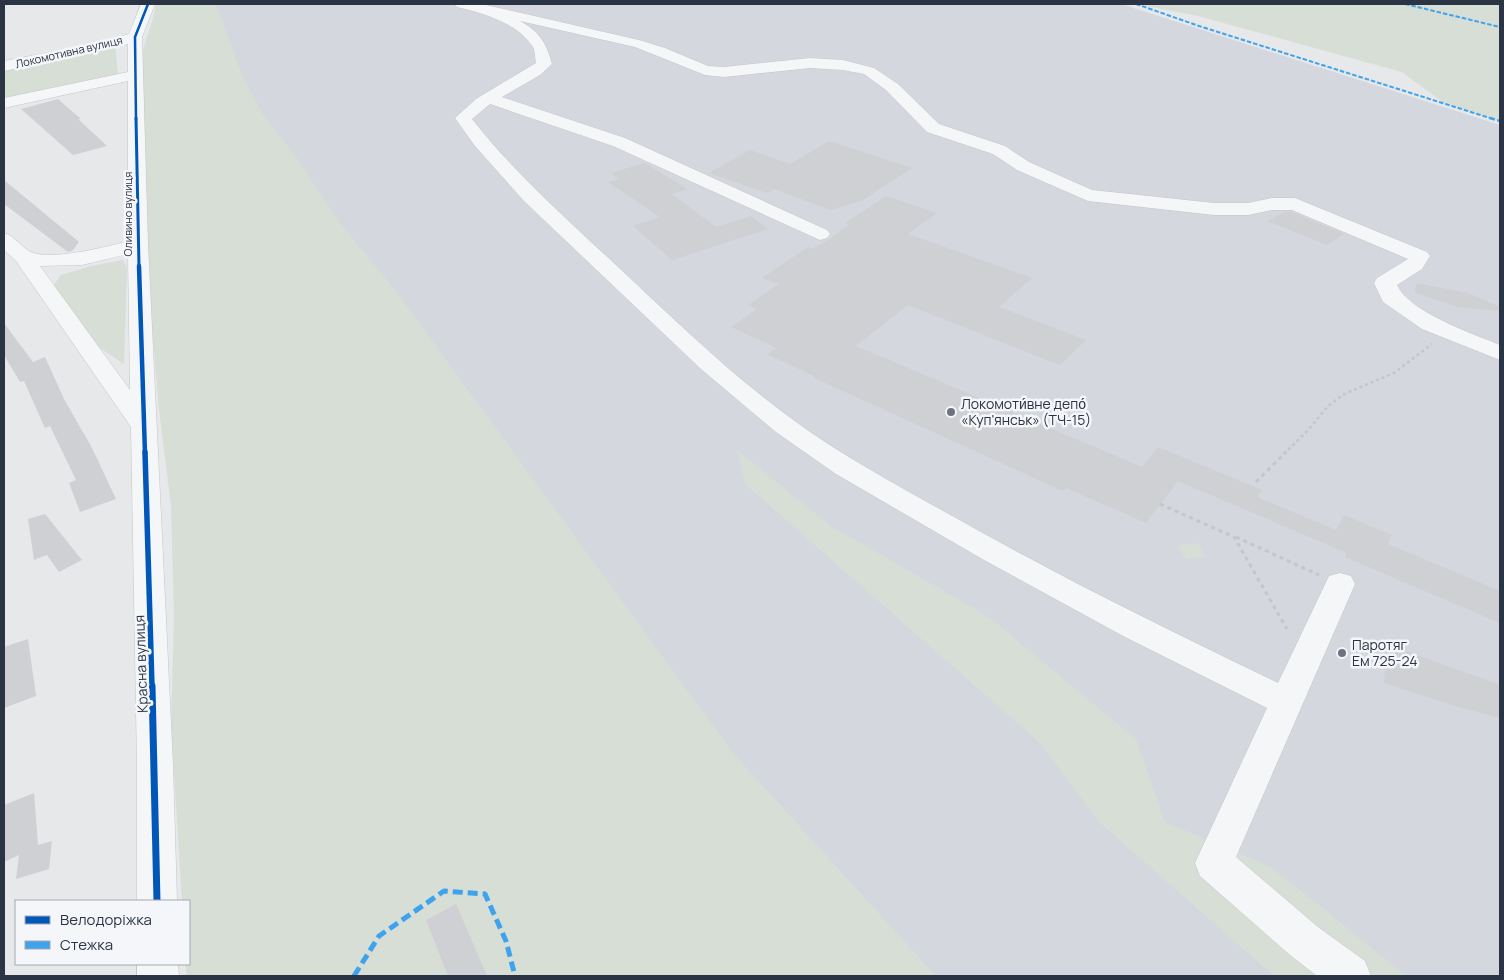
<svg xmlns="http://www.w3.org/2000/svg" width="1504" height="980" font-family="Manrope,sans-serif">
	<rect width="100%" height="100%" fill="#e6e8ea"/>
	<polygon fill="#d4d7dd" points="208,4 1121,4 1500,125 1500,976 905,976 742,790 258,119"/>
	<g fill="#d6ded6">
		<path d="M 156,4 L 216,4 L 242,75 L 262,113 L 297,158 L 337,219 L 398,294 L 733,753 L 936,976 L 186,976 L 186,964 L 189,964 L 189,901 L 182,901 L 171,724 L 174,617 L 171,505 L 159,409 L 150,304 L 141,59 C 145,40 153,23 156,4 Z"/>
		<polygon points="1136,4 1500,4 1500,121 1444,103 1402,72 1198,16"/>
		<polygon points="115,45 118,74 4,100 4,67"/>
		<polygon points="123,260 127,269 124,364 88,340 54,285 61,275 91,266"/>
		<polygon points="737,450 831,526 989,617 1136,739 1165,822 1267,865 1313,900 1406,976 1274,976 1100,823 1040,743 745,484"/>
		<polygon points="1198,543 1206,557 1186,559 1177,545"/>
	</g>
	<g fill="#ced0d3">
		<polygon points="58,99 81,119 78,119 107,146 73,155 21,109"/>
		<polygon points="829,141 912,168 863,200 831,210 774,189 767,193 709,173 750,150 790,164"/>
		<polygon points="645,163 687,189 672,194 716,227 751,216 768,229 672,260 633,226 660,217 608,182 620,179 611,173"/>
		<polygon points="4,180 79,242 72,251 68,252 4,204"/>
		<polygon points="886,196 937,213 908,234 1032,278 999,307 1086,340 1060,365 908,305 856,346 1142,467 1158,447 1262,490 1257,497 1336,530 1344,515 1392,535 1388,544 1500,591 1500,623 1345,557 1347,553 1178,481 1146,523 1066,488 1063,491 812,377 814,376 767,354 777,348 731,327 757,309 748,305 779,284 762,278 808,247 812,249 828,240 849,225 845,223"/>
		<polygon points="1284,212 1292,212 1344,234 1327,245 1268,221"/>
		<polygon points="1417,283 1468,293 1500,307 1500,311 1457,307 1414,292"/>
		<polygon points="4,323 33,362 45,357 64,399 92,448 116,499 80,512 69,483 76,480 50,426 45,428 24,381 20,382 4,355"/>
		<polygon points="45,514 82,560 59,572 47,555 34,560 28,519"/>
		<polygon points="28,639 36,696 4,708 4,647"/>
		<polygon points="1386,644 1500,685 1500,718 1458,707 1384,683"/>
		<polygon points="34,793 38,845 52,841 49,869 16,879 19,855 4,862 4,805"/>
		<polygon points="456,904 487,976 448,976 426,920"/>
	</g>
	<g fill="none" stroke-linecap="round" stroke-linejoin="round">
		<g stroke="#c4c6c8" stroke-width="1">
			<g id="minor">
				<path d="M 141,4 L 155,4 L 142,37 L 148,244 L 173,765 L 177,901 L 137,901 L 137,765 L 131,427 L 16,261 L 4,250 L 4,233 C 15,236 19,245 29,251 C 47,262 107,247 128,241 L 128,81 L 4,108 L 4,98 L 128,72 L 128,44 L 96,52 L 4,71 L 4,61 L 94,44 L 129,34 ZM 128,254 L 130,390 L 40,266 L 82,265 Z"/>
				<path d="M 455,4 L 486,5 L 639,40 L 665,48 L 708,66 L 724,67 L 810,58 L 843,60 L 874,68 L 898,84 L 939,124 L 1005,146 L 1029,162 L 1092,190 L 1214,203 L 1248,203 L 1272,198 L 1295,198 L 1427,252 L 1430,256 L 1422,269 L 1397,285 C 1409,312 1473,334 1500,345 L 1500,360 L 1422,329 L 1383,302 L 1374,283 L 1377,278 L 1408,259 L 1292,210 L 1272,210 L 1248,215 L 1214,215 L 1088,201 L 1017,170 L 993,154 L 927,132 L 886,90 L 864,74 L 843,70 L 810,68 L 724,77 L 705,75 L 635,47 L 520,21 C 539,31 547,44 552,64 L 540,75 L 502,97 L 625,138 L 827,230 L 830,234 L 827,238 L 820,240 L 613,146 L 490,104 L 472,119 C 515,174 568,220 619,268 C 676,321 732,376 796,422 C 846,458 900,487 954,517 C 1060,577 1169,630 1278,683 L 1329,576 L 1340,573 L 1351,576 L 1355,584 L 1236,857 L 1318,927 L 1365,961 L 1371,976 L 1317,976 L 1290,955 L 1200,876 L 1195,863 L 1267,708 L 1125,637 L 984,560 L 836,474 L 776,432 L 701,369 L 524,201 L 475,146 L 455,118 L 476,99 L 536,63 C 535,58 535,51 533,47 C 518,23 483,13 457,7 Z"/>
				<polygon points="137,964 178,964 179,976 137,976"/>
			</g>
		</g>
		<polyline stroke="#c5c6ca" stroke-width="2.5" stroke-dasharray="3 3" stroke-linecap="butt" points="1284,454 1309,429 1328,406 1344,394 1394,373 1432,344"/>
		<g stroke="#c5c6ca" stroke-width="3" stroke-dasharray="4 4" stroke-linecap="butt">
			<polyline points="1256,482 1286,452"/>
			<polyline points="1160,504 1234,537 1287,629"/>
			<polyline points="1236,537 1319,575"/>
		</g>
		<use href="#minor" fill="#f5f6f7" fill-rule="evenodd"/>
		<g stroke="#3ea3ec" stroke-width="2" stroke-dasharray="4.5 2" stroke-linecap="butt">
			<polyline points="1136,4 1199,26 1493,119"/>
			<polyline points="1405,4 1500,27"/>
		</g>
		<polyline stroke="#3ea3ec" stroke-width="2.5" stroke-dasharray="5 2.5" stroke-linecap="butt" points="1490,118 1500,121"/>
		<polyline stroke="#3ea3ec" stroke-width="5" stroke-dasharray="10 5" stroke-linecap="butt" points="354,976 379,936 444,891 485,894 506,941 515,976"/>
		<g stroke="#f4f6f9" stroke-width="4.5">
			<polyline id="cycleway-far4" points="136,119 135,37 148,4"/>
		</g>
		<g stroke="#f4f6f9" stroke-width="5">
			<polyline id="cycleway-far3" points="136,118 139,267"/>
		</g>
		<g stroke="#f4f6f9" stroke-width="7">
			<polyline id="cycleway-far2" points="139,266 145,454"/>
		</g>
		<g stroke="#f4f6f9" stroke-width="9">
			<polyline id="cycleway-far1" points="145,452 152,687"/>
		</g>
		<g stroke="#f4f6f9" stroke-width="10">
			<polyline id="cycleway" points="152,686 157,901"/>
		</g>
		<use href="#cycleway-far4" stroke="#0057b8" stroke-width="2.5"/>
		<use href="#cycleway-far3" stroke="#0057b8" stroke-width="3"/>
		<use href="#cycleway-far2" stroke="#0057b8" stroke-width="4.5"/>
		<use href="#cycleway-far1" stroke="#0057b8" stroke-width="5.5"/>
		<use href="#cycleway" stroke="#0057b8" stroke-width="7"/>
	</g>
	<g fill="#6c737f" stroke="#f4f6f9" stroke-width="2">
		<circle cx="951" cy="412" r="5"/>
		<circle cx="1342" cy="653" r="5"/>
	</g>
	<g text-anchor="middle" stroke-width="5" stroke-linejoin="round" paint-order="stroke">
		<g font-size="11" fill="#2b3445" stroke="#f4f6f9">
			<text transform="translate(69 52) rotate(-13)" y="4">Локомотивна вулиця</text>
			<text transform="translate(128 214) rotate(-90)" y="4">Оливино вулиця</text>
		</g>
		<g font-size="14" fill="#2b3445" stroke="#f4f6f9" text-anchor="start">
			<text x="961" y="409">Локомоти́вне депо́<tspan x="961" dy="16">«Куп'янськ» (ТЧ-15)</tspan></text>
			<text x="1352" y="650">Паротяг<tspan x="1352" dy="16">Ем 725-24</tspan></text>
		</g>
		<g font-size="14" fill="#2b3445" stroke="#f4f6f9">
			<text transform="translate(141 664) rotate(-92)" y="5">Красна вулиця</text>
		</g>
	</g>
	<rect width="1504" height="980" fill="none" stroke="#2b3445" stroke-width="10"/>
	<rect x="15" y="900" width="175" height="65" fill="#f4f6f9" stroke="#a4a8b1"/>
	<rect x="25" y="916" width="25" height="8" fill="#0057b8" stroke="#a4a8b1"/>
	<text x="60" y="925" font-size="15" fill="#2b3445">Велодоріжка</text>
	<rect x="25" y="941" width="25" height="8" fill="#3ea3ec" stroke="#a4a8b1"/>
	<text x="60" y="950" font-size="15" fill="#2b3445">Стежка</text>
</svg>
